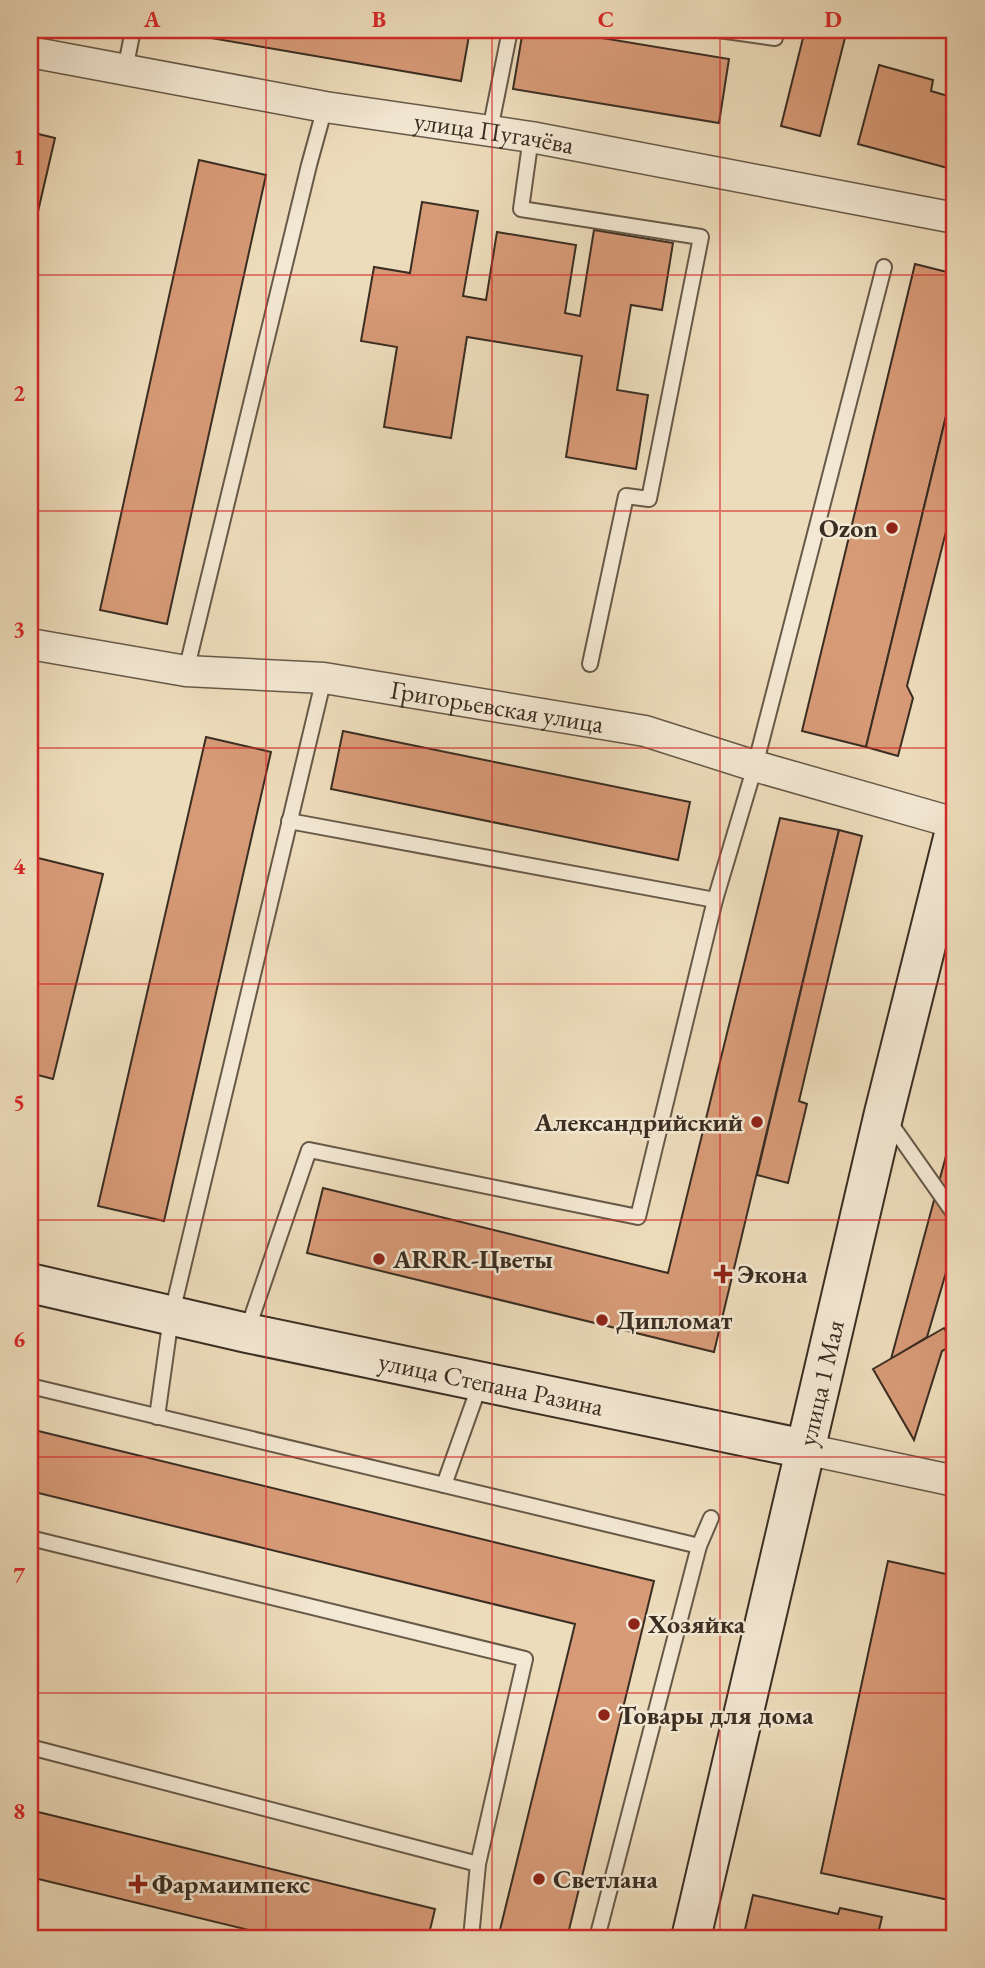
<svg xmlns="http://www.w3.org/2000/svg" width="985" height="1968" font-family="'EB Garamond',serif">
	<rect width="100%" height="100%" fill="#eddcbb"/>
	<filter id="stains"><feTurbulence type="fractalNoise" baseFrequency=".00286" numOctaves="4"/><feColorMatrix values="0 0 0 0 .2 0 0 0 0 .09 0 0 0 0 .02 0 0 0 .5 -.17"/></filter>
	<radialGradient id="worn" r=".72"><stop offset=".6" stop-color="#630" stop-opacity="0"/><stop offset="1" stop-color="#630" stop-opacity=".3"/></radialGradient>
	<g fill="#d79a77" stroke="#3a2d22" stroke-width="2">
		<polygon points="200,30 470,30 461,81 199,36"/>
		<polygon points="523,30 554,30 729,59 719,123 513,89"/>
		<polygon points="805,30 847,30 820,136 781,126"/>
		<polygon points="879,65 933,80 931,91 955,98 955,170 858,144"/>
		<polygon points="30,132 55,138 30,246"/>
		<polygon points="199,160 266,175 167,624 100,610"/>
		<polygon points="422,202 478,211 463,296 486,300 497,232 576,245 565,313 580,316 594,230 673,243 662,310 631,305 617,390 648,395 636,469 566,457 582,356 467,337 451,438 384,427 397,347 361,341 374,267 410,273"/>
		<polygon points="915,264 955,274 955,379 866,747 802,731"/>
		<polygon points="955,379 955,496 907,686 913,698 898,756 866,747"/>
		<polygon points="343,731 690,802 678,860 331,789"/>
		<polygon points="206,737 271,752 164,1221 98,1206"/>
		<polygon points="780,818 839,830 714,1352 307,1253 323,1188 668,1273"/>
		<polygon points="839,830 862,836 799,1101 807,1104 788,1183 757,1175"/>
		<polygon points="30,856 103,874 53,1079 30,1073"/>
		<polygon points="949,1145 955,1160 955,1242 927,1337 891,1359"/>
		<polygon points="944,1328 954,1345 942,1351 914,1440 873,1369"/>
		<polygon points="30,1429 654,1581 567,1938 498,1938 575,1624 30,1491"/>
		<polygon points="888,1561 955,1576 955,1870 949,1900 821,1873"/>
		<polygon points="30,1810 435,1909 428,1938 282,1938 30,1877"/>
		<polygon points="753,1895 838,1914 840,1908 882,1917 877,1938 743,1938"/>
	</g>
	<g fill="none" stroke-linecap="round" stroke-linejoin="round">
		<g stroke="#675948" stroke-width="18">
			<g id="service">
				<polyline points="719,30 775,38"/>
				<polyline points="125,70 133,30"/>
				<polyline points="490,130 510,30"/>
				<polyline points="531,137 521,209 701,237 649,499 626,496 590,664"/>
				<polyline points="186,671 309,165 325,107"/>
				<polyline points="289,821 715,900"/>
				<polyline points="888,1120 955,1215"/>
				<polyline points="247,1331 309,1150 638,1217 715,900 755,766 884,267"/>
				<polyline points="30,1386 699,1546"/>
				<polyline points="157,1417 171,1317 324,678"/>
				<polyline points="444,1485 480,1384"/>
				<polyline points="30,1538 525,1659 478,1864 471,1938"/>
				<polyline points="30,1747 478,1864"/>
				<polyline points="597,1938 699,1546 711,1518"/>
			</g>
		</g>
		<g stroke="#675948" stroke-width="33">
			<g id="minor">
				<path id="s1" d="M 30,52 L 325,107 L 531,137 L 955,218"/>
				<path id="s2" d="M 30,644 L 186,671 L 324,678 L 645,731 L 755,766 L 955,823"/>
				<polyline points="805,1449 955,1481"/>
			</g>
		</g>
		<g stroke="#3a2d22" stroke-width="42">
			<g id="secondary">
				<path id="s3" d="M 30,1283 L 247,1333 L 805,1449"/>
				<path id="s4" d="M 691,1938 L 884,1113 L 955,830"/>
			</g>
		</g>
		<use href="#service" stroke="#f3e8d3" stroke-width="14"/>
		<use href="#minor" stroke="#f3e8d3" stroke-width="30"/>
		<use href="#secondary" stroke="#f3e8d3" stroke-width="38"/>
	</g>
	<path fill="none" stroke="#d62828" stroke-width="2" stroke-opacity="0.55" d="M 266,30 L 266,1938M 492,30 L 492,1938M 720,30 L 720,1938M 30,275 L 955,275M 30,511 L 955,511M 30,748 L 955,748M 30,984 L 955,984M 30,1220 L 955,1220M 30,1457 L 955,1457M 30,1693 L 955,1693"/>
	<g fill="#8f2418" stroke="#f3e8d3" stroke-width="2.5">
		<circle cx="892" cy="528" r="7"/>
		<circle cx="757" cy="1122" r="7"/>
		<circle cx="379" cy="1259" r="7"/>
		<path d="M719.5 1263.5h7v7h7v7h-7v7h-7v-7h-7v-7h7z"/>
		<circle cx="602" cy="1320" r="7"/>
		<circle cx="634" cy="1624" r="7"/>
		<circle cx="604" cy="1715" r="7"/>
		<circle cx="539" cy="1879" r="7"/>
		<path d="M134.5 1873.5h7v7h7v7h-7v7h-7v-7h-7v-7h7z"/>
	</g>
	<g text-anchor="middle" stroke-width="5" stroke-linejoin="round" paint-order="stroke">
		<g font-size="26" fill="#3a2d22" stroke="#f3e8d3">
			<text dy="9" stroke="none"><textPath href="#s1" startOffset="471">улица Пугачёва</textPath></text>
			<text dy="9" stroke="none"><textPath href="#s2" startOffset="472">Григорьевская улица</textPath></text>
			<text dy="9" stroke="none"><textPath href="#s4" startOffset="570">улица 1 Мая</textPath></text>
			<text dy="9" stroke="none"><textPath href="#s3" startOffset="472">улица Степана Разина</textPath></text>
		</g>
		<g font-size="26" font-weight="bold" fill="#3a2d22" stroke="#f3e8d3" text-anchor="start">
			<text x="878" y="537" text-anchor="end">Ozon</text>
			<text x="743" y="1131" text-anchor="end">Александрийский</text>
			<text x="393" y="1268">ARRR-Цветы</text>
			<text x="737" y="1283">Экона</text>
			<text x="616" y="1329">Дипломат</text>
			<text x="648" y="1633">Хозяйка</text>
			<text x="618" y="1724">Товары для дома</text>
			<text x="553" y="1888">Светлана</text>
			<text x="152" y="1893">Фармаимпекс</text>
		</g>
	</g>
	<rect width="985" height="1968" fill="none" stroke="#eddcbb" stroke-width="77"/>
	<rect x="38" y="38" width="908" height="1892" fill="none" stroke="#d62828" stroke-width="2.5"/>
	<g font-size="23" text-anchor="middle" font-weight="bold" fill="#d62828">
		<text x="152" y="27">A</text>
		<text x="379" y="27">B</text>
		<text x="606" y="27">C</text>
		<text x="833" y="27">D</text>
		<text x="19" y="165">1</text>
		<text x="19" y="401">2</text>
		<text x="19" y="637">3</text>
		<text x="19" y="874">4</text>
		<text x="19" y="1110">5</text>
		<text x="19" y="1347">6</text>
		<text x="19" y="1583">7</text>
		<text x="19" y="1819">8</text>
	</g>
	<rect width="100%" height="100%" filter="url(#stains)"/>
	<rect width="100%" height="100%" fill="url(#worn)"/>
</svg>
